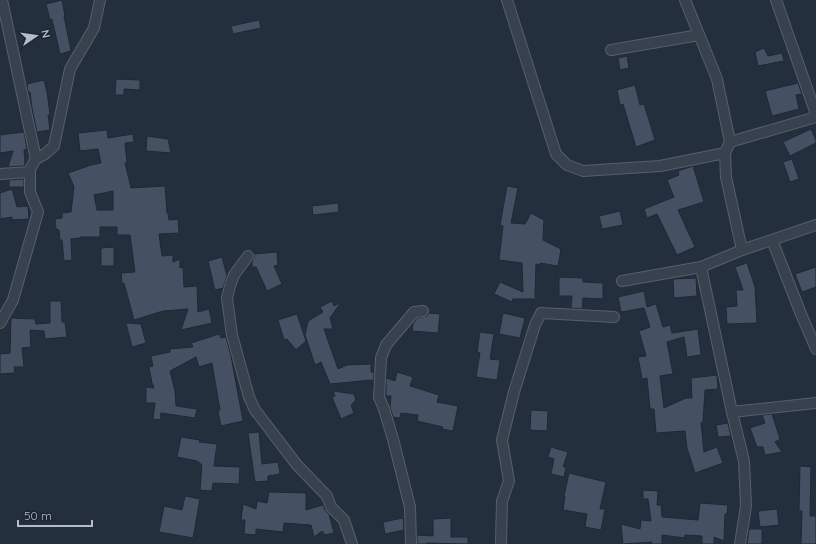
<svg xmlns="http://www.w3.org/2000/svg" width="816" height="544" font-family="Quicksand,sans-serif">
	<rect width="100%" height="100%" fill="#242f3e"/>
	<g fill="#455162" stroke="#1f2835" fill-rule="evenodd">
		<polygon points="62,0 65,16 64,16 71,51 60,54 52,19 50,20 46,4"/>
		<polygon points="259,20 261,28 233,34 231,26"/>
		<polygon points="764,48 768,56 782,53 784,61 758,66 755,52"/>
		<polygon points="627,56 629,68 620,70 618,58"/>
		<polygon points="116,79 140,80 140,90 124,89 124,95 115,95"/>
		<polygon points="44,80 47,92 50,114 48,115 50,130 37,132 32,108 30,92 28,92 27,84"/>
		<polygon points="798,83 802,94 796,95 799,109 772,116 765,91"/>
		<polygon points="635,85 640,105 644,104 655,140 636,147 623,104 620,105 617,90"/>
		<polygon points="811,129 816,140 816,143 790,156 783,142"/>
		<path d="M 107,130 L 108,138 L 133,134 L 134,142 L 125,143 L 127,163 L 125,163 L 131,188 L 165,186 L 167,213 L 168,213 L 169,220 L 178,219 L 179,233 L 159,234 L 162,256 L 173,255 L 173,262 L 180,259 L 180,268 L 183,267 L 184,287 L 197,286 L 198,312 L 209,309 L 212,323 L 181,330 L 188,309 L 163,311 L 134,320 L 124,283 L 122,283 L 121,273 L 135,272 L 130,235 L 117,235 L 117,227 L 100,227 L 100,237 L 80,237 L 80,238 L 71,239 L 72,260 L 64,261 L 62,240 L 60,240 L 59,230 L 56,229 L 55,219 L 62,218 L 62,213 L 71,212 L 74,187 L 68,173 L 91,165 L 101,163 L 98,149 L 80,151 L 78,133 ZM 113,191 L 113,210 L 97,210 L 94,195 Z"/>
		<polygon points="24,132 27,149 24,150 25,164 24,166 8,167 13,151 0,153 0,135"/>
		<polygon points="147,136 168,139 171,153 146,151"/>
		<polygon points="792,159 799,179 790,182 783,162"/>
		<polygon points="693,166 704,202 678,210 695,247 677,255 657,214 647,218 644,209 674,197 667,180 679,175 678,171"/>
		<polygon points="24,179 24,187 9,187 9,180"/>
		<polygon points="507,186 518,188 511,223 525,224 531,213 544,220 543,240 561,249 558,266 540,263 540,265 536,264 535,297 539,299 513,299 512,302 494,294 500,282 523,292 522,263 499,260 503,226 500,225"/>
		<polygon points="12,189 17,207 28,206 29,219 12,220 12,217 0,219 0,193"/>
		<polygon points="338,203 339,212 313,215 312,206"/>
		<polygon points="620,211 623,225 602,229 599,216"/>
		<polygon points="114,247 114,266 101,266 101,248"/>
		<polygon points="277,252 278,265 274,266 282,284 267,291 256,267 252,267 252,262 254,257 254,254"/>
		<polygon points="222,257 227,276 223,288 215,290 208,261"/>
		<polygon points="747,263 755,287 757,323 727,324 726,307 737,306 736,290 743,290 735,267"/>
		<polygon points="816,267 816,287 802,292 795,274"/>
		<polygon points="559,277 583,278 583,282 603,283 603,299 583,298 582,309 571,308 572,296 559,296"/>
		<polygon points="696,278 697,296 674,298 673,279"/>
		<polygon points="644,291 647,307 656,304 663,327 670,325 672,333 698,329 701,355 687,357 684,337 667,342 673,374 660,376 664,408 686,398 692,398 691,378 717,375 718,389 705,390 703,422 701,423 704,452 717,447 723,463 695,473 687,448 685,431 656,433 654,409 650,409 647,378 642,379 638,357 646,356 639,331 650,327 644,308 621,312 618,297"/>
		<polygon points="50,301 61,301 62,322 65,322 67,337 45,339 44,331 30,330 31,347 22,348 24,367 14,367 15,373 0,374 0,354 10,353 11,318 35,319 36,324 50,323"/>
		<polygon points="332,301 334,306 341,302 330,318 333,329 324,329 338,369 347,365 371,364 371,372 374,373 373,389 372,380 330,384 321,362 315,365 305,335 308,321 323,312 320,307"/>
		<polygon points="429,313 440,314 438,333 412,331 413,324 417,318 427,316"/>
		<polygon points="503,313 525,318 520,338 499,334"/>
		<polygon points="297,314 306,341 296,350 287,339 284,340 278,320"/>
		<polygon points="126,323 141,324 146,343 132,347"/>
		<polygon points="480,332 494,334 490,359 500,360 497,380 476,377 480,353 477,352"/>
		<polygon points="219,334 221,338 226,337 231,356 243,421 221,426 218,411 220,410 215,381 212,363 199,367 196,357 170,371 175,391 176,406 197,409 195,418 161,413 160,420 153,419 155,403 146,403 146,387 154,388 152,383 149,367 153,366 151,356 170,352 170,349 193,347 191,343"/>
		<polygon points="397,372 413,377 410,386 439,395 437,402 458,406 453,431 442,429 443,427 417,421 418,415 401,413 400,418 393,417 390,407 391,396 386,396 386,378 395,381"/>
		<polygon points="333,391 354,394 356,400 351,405 354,413 341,419 332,397 335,396"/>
		<polygon points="531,410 548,411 547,431 530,430"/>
		<polygon points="772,414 780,439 775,442 782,452 765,455 763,447 757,447 750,428 765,423 762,415"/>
		<polygon points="728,423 731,436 718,437 716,425"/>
		<polygon points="259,432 262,464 278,462 280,474 268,476 268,481 255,482 248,433"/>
		<polygon points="181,437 200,440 199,442 217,444 214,466 240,467 239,484 213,483 212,491 200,490 202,465 197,461 177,457"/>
		<polygon points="551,447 568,452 563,467 566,467 564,477 551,474 554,459 548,457"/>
		<polygon points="800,466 811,467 810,516 816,516 816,544 801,544 802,511 799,511"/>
		<polygon points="569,473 606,482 600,509 605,509 601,530 585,527 587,514 563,510 565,497 564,496"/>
		<polygon points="643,490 658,491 657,505 661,505 662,517 698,520 700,503 728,505 727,514 725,514 724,541 714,537 714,544 702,544 702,536 685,535 685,538 662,535 662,544 651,544 652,542 623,544 621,524 640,529 641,520 651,521 648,499 643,499"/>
		<polygon points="269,492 306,493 306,510 323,505 325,510 329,514 334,533 325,535 322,531 314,537 311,525 284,523 283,532 256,529 256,535 244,534 245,520 241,520 243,504 256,509 257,501 267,503"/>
		<polygon points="185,496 200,499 193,538 159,532 164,506 182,510"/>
		<polygon points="777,509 779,525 760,527 758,511"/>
		<polygon points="403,518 404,530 385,534 383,522"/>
		<polygon points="451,518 451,537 468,537 468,544 427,543 427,544 417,544 417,535 433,536 433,519"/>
		<polygon points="749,529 762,529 762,544 747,544"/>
	</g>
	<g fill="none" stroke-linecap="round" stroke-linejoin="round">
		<g stroke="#565f6c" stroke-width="12">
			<g id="minor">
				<polyline points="2,0 36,159"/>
				<polyline points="507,0 556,154 567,165 583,171 660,166 725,153"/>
				<polyline points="685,0 717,79 730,142 725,153 726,177 742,250"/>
				<polyline points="776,0 816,114"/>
				<polyline points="611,50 699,35"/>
				<polyline points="730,142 816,117"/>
				<polyline points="0,174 30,172"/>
				<polyline points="772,240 801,314 816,349"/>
				<polyline points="248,256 234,275 230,286 227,298 232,335 249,397 255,410 297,465 327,496 331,507 344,520 352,544"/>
				<polyline points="701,267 732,412 744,461 746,506 740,544"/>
				<polyline points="622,281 701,267 742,250 816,225"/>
				<polyline points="0,323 13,300 38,212 30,192 30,169 36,159 45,154 54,146 70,69 94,28 100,0"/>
				<polyline points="732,412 816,403"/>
				<polyline points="411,544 410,507 393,439 384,409 379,397 381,358 386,345 414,312 423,311"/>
				<polyline points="501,544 502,501 509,481 502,440 514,392 535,325 541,313 614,317"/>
			</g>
		</g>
		<use href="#minor" stroke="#38414e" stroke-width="10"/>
	</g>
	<g transform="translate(36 36) rotate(77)" stroke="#1d2633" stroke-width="3" paint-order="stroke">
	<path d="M0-3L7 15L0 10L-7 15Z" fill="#b4bcc9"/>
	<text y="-6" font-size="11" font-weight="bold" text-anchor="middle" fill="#b4bcc9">N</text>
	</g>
	<path d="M18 520v6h74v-6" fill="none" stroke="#b4bcc9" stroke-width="2"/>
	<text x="24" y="520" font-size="12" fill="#b4bcc9" stroke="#1d2633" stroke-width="3" paint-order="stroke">50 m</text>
</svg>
